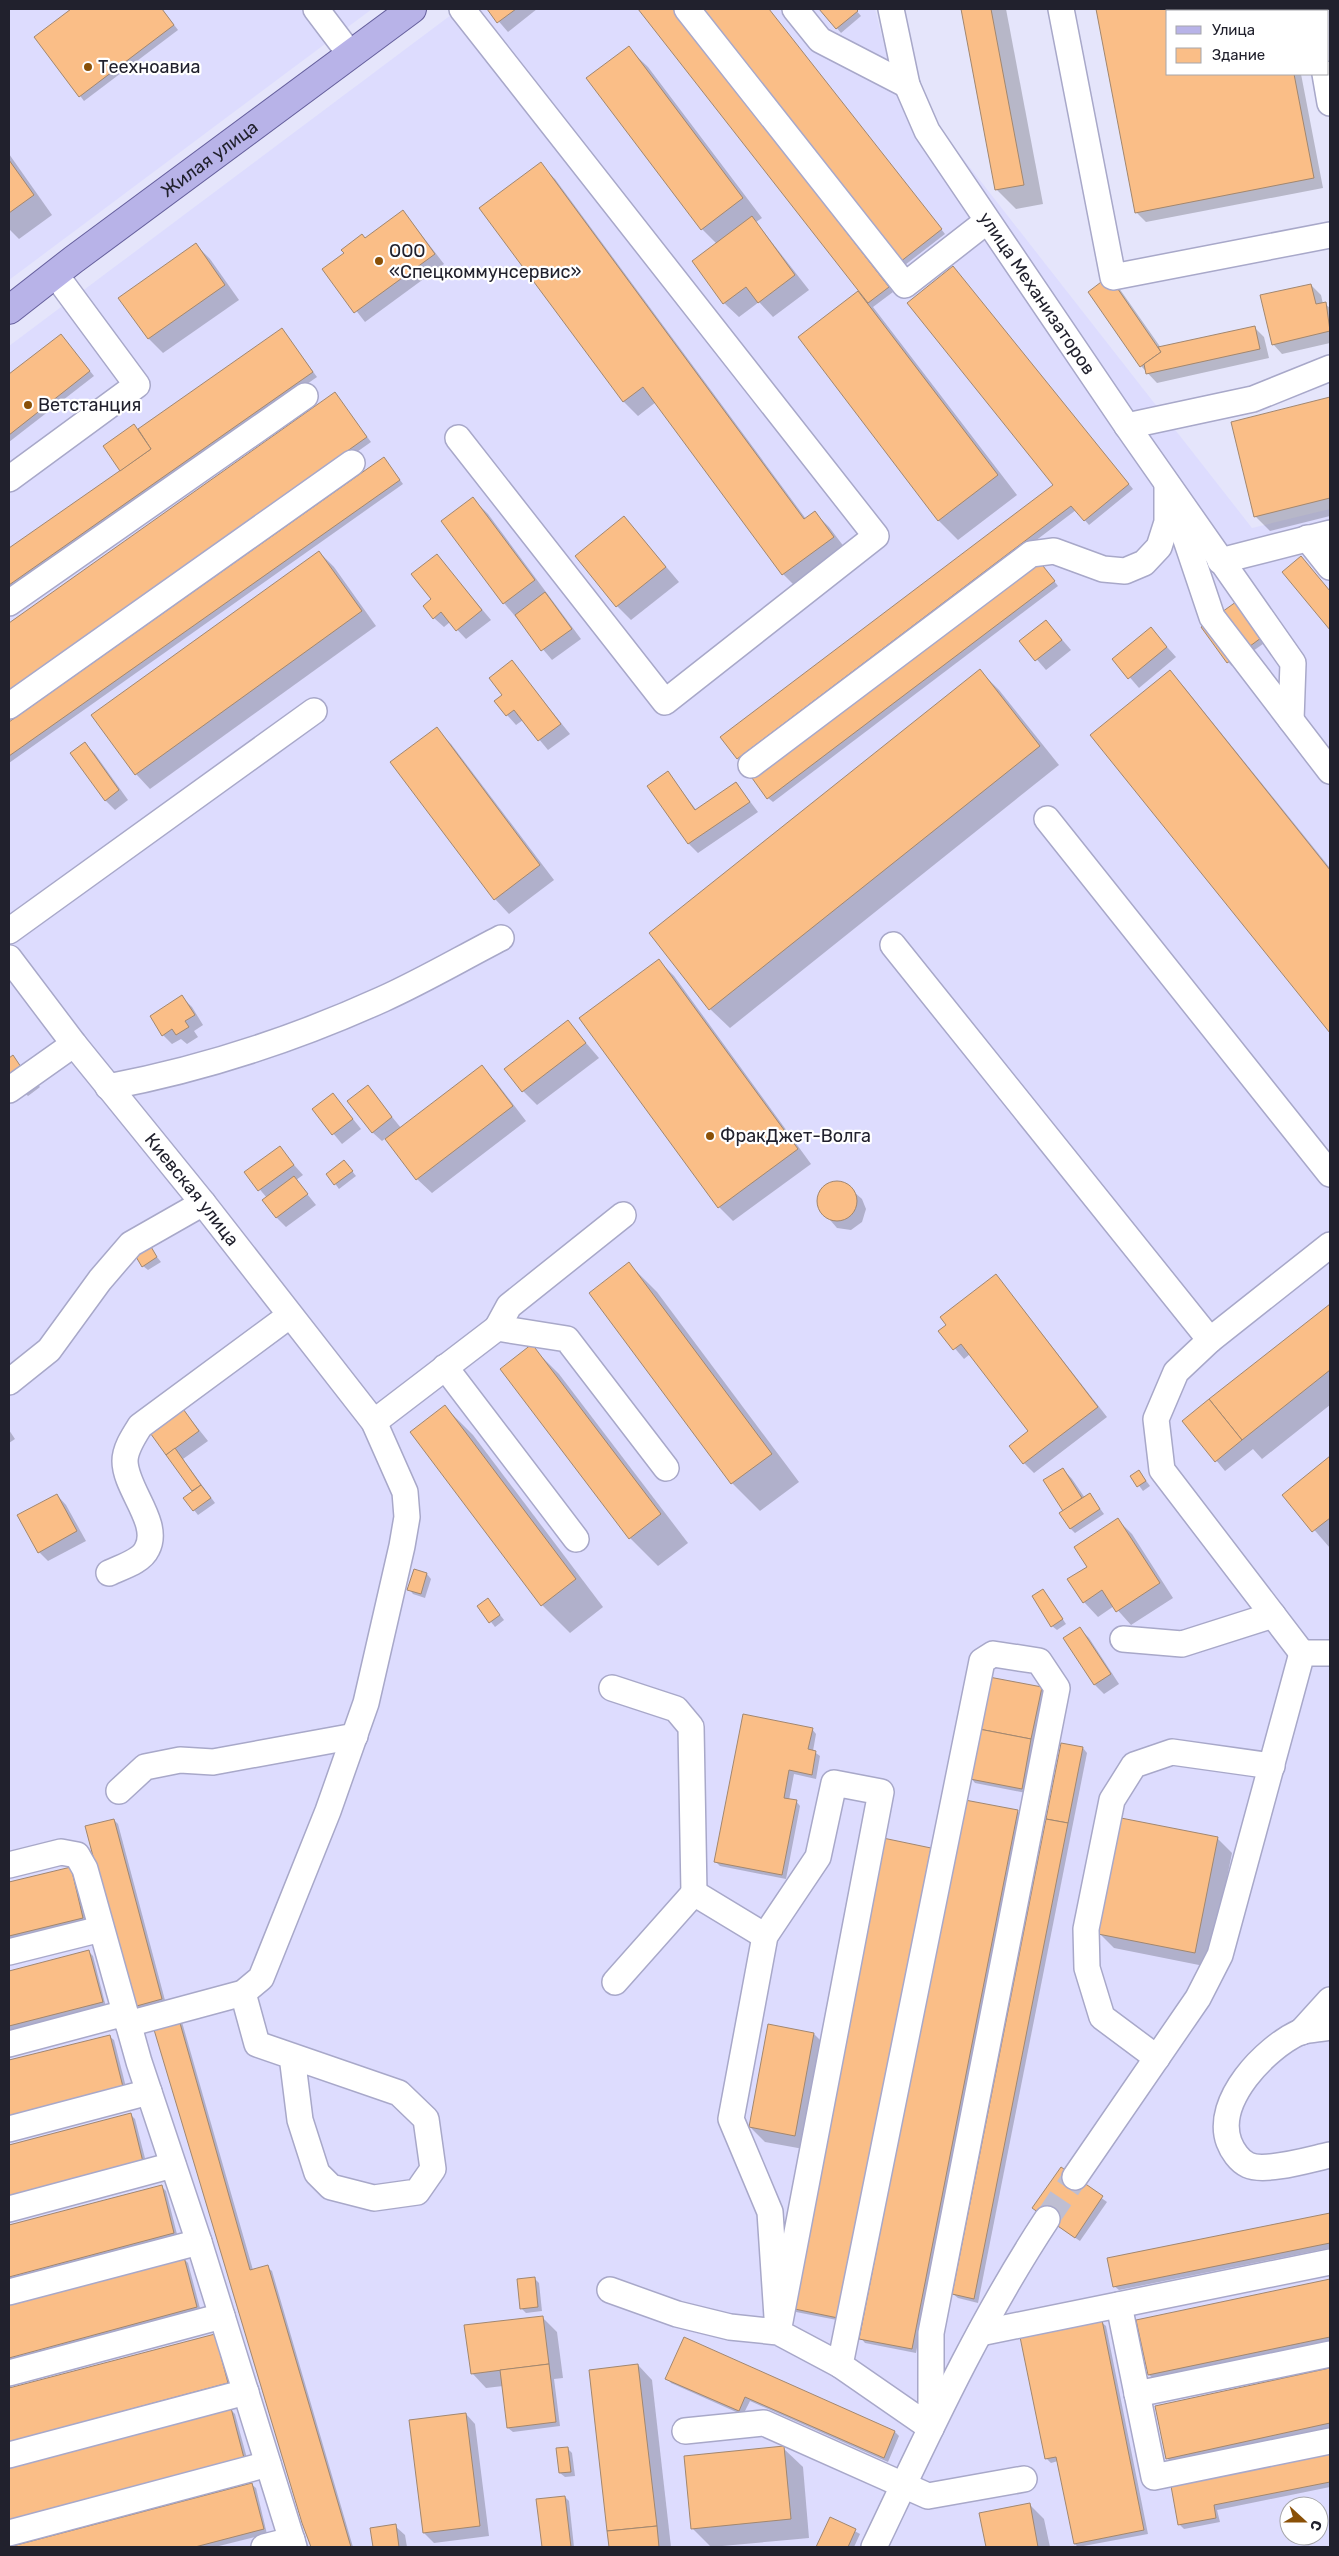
<svg xmlns="http://www.w3.org/2000/svg" width="1339" height="2556" font-family="Rubik,sans-serif">
	<rect width="100%" height="100%" fill="#e5e5fb"/>
	<g fill="#dddcfe" fill-rule="evenodd">
		<polygon points="9,9 372,9 9,280"/>
		<path d="M 459,9 L 875,9 L 889,64 L 1252,528 L 1330,509 L 1330,2547 L 9,2547 L 9,346 ZM 1289,2506 L 1319,2506 L 1319,2536 L 1289,2536 Z"/>
	</g>
	<g fill="#0003">
		<polygon points="73,9 162,9 178,30 84,101 36,37"/>
		<polygon points="488,9 537,9 508,32"/>
		<polygon points="640,9 672,9 893,292 873,307 1017,495 958,540 938,520 858,293 864,296"/>
		<polygon points="703,9 768,9 945,234 905,265"/>
		<polygon points="821,9 855,9 861,16 841,33"/>
		<polygon points="962,9 1006,9 1043,204 1016,209 996,189"/>
		<polygon points="1097,9 1289,9 1289,11 1168,11 1168,74 1301,74 1323,188 1146,222 1136,212"/>
		<polygon points="628,48 648,67 762,218 756,222 809,290 773,317 759,302 739,317 724,303 717,244 702,229"/>
		<polygon points="9,154 52,215 19,239 9,229"/>
		<polygon points="540,164 555,179 806,519 814,512 829,527 848,552 798,589 783,574 656,402 638,416 623,401"/>
		<polygon points="403,211 444,264 365,322 324,269"/>
		<polygon points="195,244 210,259 239,300 163,353 149,339 120,298"/>
		<polygon points="957,272 1133,489 1089,525 1076,510 743,762 738,758 1055,485"/>
		<polygon points="1311,285 1321,295 1323,304 1325,304 1330,308 1330,343 1282,354 1273,344"/>
		<polygon points="1119,288 1161,348 1255,328 1264,337 1269,358 1157,383 1141,366 1089,292"/>
		<polygon points="282,329 317,377 9,592 9,550 122,471 134,426 138,430"/>
		<polygon points="61,335 94,376 9,442 9,376"/>
		<polygon points="335,394 371,442 9,698 9,624"/>
		<polygon points="1330,399 1330,516 1270,531 1255,516 1232,423"/>
		<polygon points="384,458 403,484 9,763 9,723"/>
		<polygon points="473,499 488,514 581,639 552,660 504,603"/>
		<polygon points="624,517 679,582 631,620 617,606"/>
		<polygon points="319,552 334,567 376,626 150,789 136,774"/>
		<polygon points="437,556 491,620 466,639 450,622 444,627 434,618 433,599"/>
		<polygon points="1039,562 1058,586 773,802 768,798 754,779"/>
		<polygon points="1259,595 1284,629 1232,666 1228,662"/>
		<polygon points="1046,621 1071,650 1046,670 1021,641"/>
		<polygon points="1151,629 1176,657 1139,688 1114,659"/>
		<polygon points="512,662 570,734 548,750 523,720 516,725 507,715 504,695"/>
		<polygon points="980,671 999,690 1059,765 730,1028 710,1009"/>
		<polygon points="1170,672 1184,687 1330,868 1330,1031 1092,735"/>
		<polygon points="436,729 451,744 554,880 509,914 495,899"/>
		<polygon points="85,744 95,754 128,800 115,810 105,800"/>
		<polygon points="668,773 697,811 736,783 758,812 698,853 689,844 649,786"/>
		<polygon points="659,961 674,976 811,1164 733,1221 719,1207"/>
		<polygon points="182,997 192,1007 203,1025 194,1031 198,1037 187,1044 181,1039 172,1044 163,1035"/>
		<polygon points="568,1022 599,1058 537,1105 523,1091"/>
		<polygon points="12,1057 40,1087 28,1096 16,1084 9,1101 9,1059"/>
		<polygon points="482,1067 496,1082 526,1121 432,1193 417,1179 386,1138 382,1141 372,1132 368,1087 401,1128"/>
		<polygon points="333,1094 361,1129 342,1144 313,1109"/>
		<polygon points="279,1148 303,1175 296,1180 316,1205 286,1227 277,1218 267,1198 246,1173"/>
		<polygon points="348,1166 356,1176 339,1189 328,1174"/>
		<polygon points="833,1182 846,1185 862,1199 866,1209 862,1222 851,1230 837,1228 818,1206 817,1200 821,1190"/>
		<polygon points="149,1247 161,1262 148,1270 143,1266"/>
		<polygon points="629,1264 657,1292 799,1482 760,1511 732,1483 590,1293"/>
		<polygon points="996,1275 1107,1417 1034,1473 1024,1463 1029,1432 970,1354 964,1359 940,1331"/>
		<polygon points="1330,1305 1330,1405 1262,1459 1253,1449 1225,1471 1184,1421"/>
		<polygon points="531,1346 559,1374 688,1543 658,1566 630,1538 502,1369"/>
		<polygon points="181,1407 208,1441 183,1459 215,1503 198,1515 194,1510 194,1491 150,1430"/>
		<polygon points="445,1407 473,1435 603,1607 570,1633 542,1605 411,1432"/>
		<polygon points="9,1430 15,1439 9,1443"/>
		<polygon points="1330,1458 1330,1548 1284,1495"/>
		<polygon points="1063,1469 1072,1479 1085,1498 1090,1495 1104,1514 1075,1533 1070,1528 1065,1511"/>
		<polygon points="1139,1471 1150,1486 1143,1491 1132,1476"/>
		<polygon points="57,1495 66,1505 86,1541 48,1561 39,1552"/>
		<polygon points="1118,1520 1132,1534 1173,1598 1131,1625 1114,1606 1098,1617 1084,1602 1089,1567"/>
		<polygon points="415,1570 427,1574 431,1579 425,1598 413,1594 409,1589"/>
		<polygon points="1043,1590 1066,1624 1057,1630 1052,1626"/>
		<polygon points="488,1599 504,1620 495,1627 479,1606"/>
		<polygon points="1080,1629 1089,1638 1119,1684 1104,1694 1094,1684"/>
		<polygon points="1041,1688 1046,1693 1026,1793 975,1783 971,1778"/>
		<polygon points="812,1729 816,1734 813,1751 820,1756 816,1779 794,1774 789,1800 796,1801 800,1806 786,1879 720,1866 715,1861"/>
		<polygon points="1083,1748 1087,1753 978,2303 958,2298 953,2294"/>
		<polygon points="1017,1811 1021,1816 916,2353 865,2343 861,2338"/>
		<polygon points="114,1820 118,1824 166,2004 138,2011 134,2007"/>
		<polygon points="1217,1838 1232,1853 1209,1967 1114,1948 1099,1933"/>
		<polygon points="930,1849 935,1854 842,2321 796,2312 791,2308"/>
		<polygon points="70,1868 75,1873 87,1922 9,1942 9,1883"/>
		<polygon points="89,1952 93,1956 106,2007 9,2032 9,1972"/>
		<polygon points="182,2022 253,2270 267,2267 272,2271 353,2547 312,2547 303,2523 154,2024"/>
		<polygon points="814,2034 828,2048 809,2150 765,2142 750,2127"/>
		<polygon points="109,2036 114,2040 127,2091 9,2121 9,2062"/>
		<polygon points="131,2115 135,2119 147,2166 9,2202 9,2146"/>
		<polygon points="1061,2169 1107,2202 1080,2241 1038,2213"/>
		<polygon points="161,2186 166,2191 178,2238 9,2282 9,2227"/>
		<polygon points="1330,2214 1330,2248 1119,2290 1114,2286 1109,2258"/>
		<polygon points="184,2259 188,2263 201,2312 9,2363 9,2305"/>
		<polygon points="534,2278 539,2283 542,2311 526,2313 522,2309"/>
		<polygon points="1330,2281 1330,2342 1154,2379 1149,2375 1138,2321"/>
		<polygon points="542,2317 557,2332 563,2378 554,2379 560,2426 513,2432 508,2428 503,2386 486,2388 472,2373"/>
		<polygon points="1101,2322 1106,2326 1148,2534 1078,2547 1075,2544 1058,2461 1051,2463 1046,2458"/>
		<polygon points="214,2335 219,2339 232,2388 9,2447 9,2390"/>
		<polygon points="684,2339 895,2432 899,2436 888,2462 750,2401 743,2415 671,2383 667,2378"/>
		<polygon points="638,2365 652,2380 671,2547 610,2547 590,2371"/>
		<polygon points="1330,2370 1330,2429 1172,2463 1167,2458 1157,2407"/>
		<polygon points="231,2410 235,2414 248,2462 9,2526 9,2469"/>
		<polygon points="466,2414 475,2424 489,2536 434,2543 424,2533 411,2421"/>
		<polygon points="567,2448 572,2453 575,2476 565,2477 560,2473"/>
		<polygon points="783,2448 803,2467 809,2538 711,2547 692,2528"/>
		<polygon points="1330,2455 1330,2487 1217,2510 1220,2522 1184,2529 1180,2525 1172,2487"/>
		<polygon points="251,2484 256,2488 267,2534 215,2547 10,2547"/>
		<polygon points="565,2497 569,2501 574,2547 543,2547 537,2500"/>
		<polygon points="1029,2504 1044,2519 1050,2547 987,2547 980,2514"/>
		<polygon points="831,2518 860,2534 854,2547 818,2547"/>
		<polygon points="395,2526 405,2535 407,2547 374,2547 372,2529"/>
	</g>
	<g fill="#fabe87" stroke="#a2876f">
		<polygon points="71,9 162,9 174,25 79,97 34,37"/>
		<polygon points="487,9 516,9 497,23"/>
		<polygon points="638,9 673,9 889,287 868,303"/>
		<polygon points="701,9 769,9 942,229 900,262"/>
		<polygon points="819,9 856,9 858,11 836,29"/>
		<polygon points="961,9 991,9 1024,185 995,190"/>
		<polygon points="1096,9 1281,9 1282,11 1168,11 1168,74 1294,74 1314,178 1135,213"/>
		<polygon points="629,46 743,198 701,230 586,78"/>
		<polygon points="9,160 34,195 9,213"/>
		<polygon points="541,162 804,519 815,511 834,537 782,575 643,387 623,402 479,208"/>
		<polygon points="403,210 435,254 354,313 322,269 344,253 341,250 362,234 365,238"/>
		<polygon points="752,216 795,275 758,303 746,287 723,304 692,261"/>
		<polygon points="196,243 225,285 148,339 118,298"/>
		<polygon points="953,266 1129,484 1084,521 1071,506 737,759 720,737 1053,485 907,303"/>
		<polygon points="1109,276 1161,352 1140,367 1088,292"/>
		<polygon points="1311,284 1316,304 1326,302 1330,331 1272,345 1260,295"/>
		<polygon points="858,291 998,475 938,521 798,337"/>
		<polygon points="1255,326 1260,349 1146,374 1144,364 1161,352 1158,347"/>
		<polygon points="282,328 313,372 9,585 9,548 151,449 138,429"/>
		<polygon points="61,334 90,371 9,435 9,374"/>
		<polygon points="335,392 367,437 9,691 9,623"/>
		<polygon points="1330,397 1330,498 1254,517 1231,422"/>
		<polygon points="134,424 151,449 120,471 103,446"/>
		<polygon points="384,457 400,480 9,756 9,722"/>
		<polygon points="473,497 535,580 503,604 441,521"/>
		<polygon points="624,516 666,567 616,607 575,556"/>
		<polygon points="319,551 362,611 135,775 91,715"/>
		<polygon points="437,554 482,610 456,631 441,612 433,619 423,606 431,599 411,574"/>
		<polygon points="1301,556 1330,591 1330,630 1282,572"/>
		<polygon points="1039,561 1055,581 767,799 752,778"/>
		<polygon points="1254,589 1280,624 1227,663 1201,627"/>
		<polygon points="545,592 572,629 541,651 515,615"/>
		<polygon points="1046,620 1062,640 1035,661 1019,641"/>
		<polygon points="1151,627 1167,647 1128,679 1112,659"/>
		<polygon points="512,660 561,724 538,741 514,710 506,716 494,701 502,695 489,678"/>
		<polygon points="980,669 1040,746 709,1010 649,933"/>
		<polygon points="1170,670 1330,870 1330,1033 1090,735"/>
		<polygon points="437,727 540,865 494,900 390,762"/>
		<polygon points="85,742 119,790 105,801 70,753"/>
		<polygon points="668,771 695,810 736,782 750,802 688,844 647,786"/>
		<polygon points="659,959 798,1149 718,1208 579,1018"/>
		<polygon points="182,995 195,1015 185,1021 189,1027 176,1035 172,1029 162,1036 150,1016"/>
		<polygon points="568,1020 586,1043 522,1092 504,1069"/>
		<polygon points="13,1055 21,1067 9,1076 9,1058"/>
		<polygon points="482,1065 513,1106 416,1180 385,1139"/>
		<polygon points="368,1085 392,1117 372,1133 347,1101"/>
		<polygon points="333,1093 353,1119 332,1135 312,1109"/>
		<polygon points="280,1146 294,1165 258,1191 244,1172"/>
		<polygon points="344,1160 353,1171 334,1185 326,1174"/>
		<polygon points="294,1176 308,1194 276,1218 262,1200"/>
		<circle cx="837" cy="1201" r="20"/>
		<polygon points="150,1245 157,1257 142,1267 135,1255"/>
		<polygon points="629,1262 772,1454 731,1484 589,1293"/>
		<polygon points="996,1274 1098,1407 1023,1464 1009,1446 1028,1431 961,1344 953,1350 938,1331 946,1325 940,1317"/>
		<polygon points="1330,1304 1330,1370 1242,1440 1209,1399"/>
		<polygon points="532,1344 661,1514 629,1539 500,1369"/>
		<polygon points="1209,1399 1242,1440 1215,1462 1182,1421"/>
		<polygon points="445,1405 576,1579 541,1606 410,1432"/>
		<polygon points="181,1406 199,1431 166,1455 148,1430"/>
		<polygon points="175,1448 201,1485 192,1491 166,1455"/>
		<polygon points="1330,1456 1330,1518 1312,1532 1282,1495"/>
		<polygon points="1063,1468 1082,1498 1063,1511 1043,1480"/>
		<polygon points="1139,1470 1146,1481 1137,1487 1130,1476"/>
		<polygon points="201,1485 211,1498 193,1511 183,1498"/>
		<polygon points="1090,1493 1100,1509 1070,1529 1059,1513"/>
		<polygon points="57,1494 77,1531 38,1553 17,1515"/>
		<polygon points="1118,1518 1160,1583 1116,1612 1102,1590 1083,1603 1067,1579 1087,1567 1074,1547"/>
		<polygon points="414,1569 427,1573 421,1594 407,1590"/>
		<polygon points="1043,1589 1063,1619 1051,1627 1032,1596"/>
		<polygon points="488,1598 500,1615 489,1623 477,1606"/>
		<polygon points="1080,1627 1111,1674 1094,1685 1063,1638"/>
		<polygon points="989,1677 1042,1687 1031,1739 979,1729"/>
		<polygon points="743,1714 813,1728 808,1749 816,1751 812,1775 789,1770 784,1798 797,1800 782,1875 714,1862"/>
		<polygon points="979,1729 1031,1739 1022,1789 970,1779"/>
		<polygon points="1061,1743 1083,1747 1068,1823 1046,1819"/>
		<polygon points="965,1800 1018,1810 912,2349 859,2339"/>
		<polygon points="1121,1818 1218,1837 1195,1953 1098,1934"/>
		<polygon points="114,1819 162,1999 133,2007 85,1826"/>
		<polygon points="1046,1819 1068,1823 974,2299 952,2294"/>
		<polygon points="883,1838 931,1848 838,2318 790,2308"/>
		<polygon points="71,1867 83,1918 9,1936 9,1882"/>
		<polygon points="89,1950 103,2002 9,2026 9,1971"/>
		<polygon points="178,2016 250,2270 268,2265 351,2547 311,2547 302,2523 152,2023"/>
		<polygon points="768,2024 814,2033 795,2136 749,2127"/>
		<polygon points="110,2035 123,2087 9,2116 9,2060"/>
		<polygon points="131,2113 143,2162 9,2196 9,2145"/>
		<polygon points="1061,2167 1103,2196 1075,2238 1032,2208"/>
		<polygon points="162,2185 174,2233 9,2277 9,2225"/>
		<polygon points="1330,2213 1330,2243 1113,2287 1107,2258"/>
		<polygon points="184,2257 197,2307 9,2358 9,2304"/>
		<polygon points="535,2277 538,2307 520,2309 517,2279"/>
		<polygon points="1330,2279 1330,2337 1148,2375 1136,2320"/>
		<polygon points="543,2316 549,2364 471,2374 464,2325"/>
		<polygon points="1102,2320 1144,2530 1074,2544 1056,2457 1045,2459 1020,2337"/>
		<polygon points="215,2334 228,2383 9,2442 9,2388"/>
		<polygon points="684,2337 895,2431 884,2458 745,2397 739,2411 665,2379"/>
		<polygon points="549,2364 556,2422 507,2428 500,2370"/>
		<polygon points="638,2364 657,2526 607,2531 589,2370"/>
		<polygon points="1330,2368 1330,2423 1166,2459 1155,2406"/>
		<polygon points="231,2408 244,2458 9,2521 9,2467"/>
		<polygon points="466,2413 480,2526 423,2533 409,2420"/>
		<polygon points="784,2446 791,2519 691,2529 684,2456"/>
		<polygon points="568,2447 571,2472 559,2473 556,2448"/>
		<polygon points="1330,2454 1330,2482 1214,2505 1216,2518 1178,2525 1171,2486"/>
		<polygon points="252,2483 264,2529 195,2547 9,2547"/>
		<polygon points="565,2496 571,2547 542,2547 536,2499"/>
		<polygon points="1030,2503 1038,2547 986,2547 979,2513"/>
		<polygon points="830,2517 856,2529 848,2547 816,2547"/>
		<polygon points="396,2524 399,2547 373,2547 370,2528"/>
		<polygon points="657,2526 659,2547 609,2547 607,2531"/>
	</g>
	<g fill="none" stroke-linecap="round" stroke-linejoin="round">
		<polyline stroke="#bebed2" stroke-width="25" stroke-dasharray="25 12" stroke-linecap="butt" points="1047,2219 1075,2177"/>
		<g stroke="#a8a8c9" stroke-width="28">
			<g id="minor">
				<polyline points="316,9 350,54"/>
				<polyline points="687,9 905,285 987,221"/>
				<polyline points="795,9 820,40 907,85"/>
				<path id="s1" d="M 891,9 L 907,85 L 927,131 L 1127,426 L 1293,663 L 1291,720"/>
				<polyline points="1061,9 1113,277 1330,235"/>
				<polyline points="1312,9 1313,11"/>
				<polyline points="1325,74 1330,103"/>
				<polyline points="1127,426 1253,399 1330,368"/>
				<polyline points="458,438 665,702 876,536 462,9"/>
				<polyline points="9,479 137,385 55,274"/>
				<polyline points="1177,513 1212,617 1330,771"/>
				<polyline points="1307,538 1330,567"/>
				<polyline points="1220,561 1330,533"/>
				<polyline points="9,603 305,396"/>
				<polyline points="9,706 352,463"/>
				<polyline points="751,765 1031,554 1054,551 1103,569 1125,571 1144,563 1159,547 1167,522 1167,484"/>
				<polyline points="1047,819 1330,1174"/>
				<polyline points="9,931 314,711"/>
				<polyline points="893,945 1210,1340 1330,1245"/>
				<path id="s2" d="M 9,958 L 74,1044 L 203,1203 L 374,1422 L 405,1492 L 407,1517 L 402,1546 L 366,1703 L 328,1811 L 261,1978 L 243,1993 L 128,2024"/>
				<path d="M 108,1087 C 203,1069 295,1039 383,999 C 423,981 462,958 501,938"/>
				<polyline points="9,1090 74,1044"/>
				<polyline points="497,1328 509,1306 623,1215"/>
				<polyline points="1210,1340 1176,1372 1156,1419 1162,1470 1302,1653"/>
				<polyline points="445,1367 576,1539"/>
				<polyline points="9,1382 49,1350 100,1280 131,1244 203,1203"/>
				<polyline points="374,1422 497,1328 567,1339 666,1468"/>
				<path d="M 109,1573 C 121,1567 141,1562 147,1549 C 161,1523 125,1489 125,1461 C 125,1449 133,1437 140,1426 L 289,1316"/>
				<polyline points="1123,1639 1182,1644 1273,1615"/>
				<polygon points="993,1654 1039,1661 1057,1688 931,2333 931,2428 840,2365 982,1661"/>
				<polyline points="612,1688 676,1709 691,1727 694,1893"/>
				<polyline points="119,1791 145,1767 180,1760 213,1762 355,1736"/>
				<polyline points="9,1865 61,1852 77,1855 85,1869 139,2062 199,2242 294,2547"/>
				<polyline points="9,1952 101,1929"/>
				<polyline points="615,1982 694,1893 765,1936"/>
				<polyline points="243,1993 257,2044 399,2093 426,2119 433,2169 417,2192 374,2198 331,2187 317,2173 300,2120 292,2056"/>
				<path d="M 1330,2027 C 1321,2029 1309,2029 1300,2032 C 1265,2048 1214,2101 1229,2142 C 1232,2150 1239,2161 1248,2165 C 1265,2173 1311,2159 1330,2155"/>
				<polyline points="1301,2032 1330,2000"/>
				<polyline points="9,2044 125,2013"/>
				<polyline points="1157,2058 1102,2017 1087,1968 1086,1929 1112,1800 1134,1765 1172,1752 1272,1766"/>
				<polyline points="9,2129 149,2092"/>
				<polyline points="1075,2177 1198,1998 1220,1955 1302,1653 1330,1653"/>
				<polyline points="9,2209 173,2165"/>
				<polyline points="610,2290 677,2314 730,2327 778,2332 881,1792 834,1783 818,1857 765,1936 731,2119 770,2212 778,2332 840,2365"/>
				<polyline points="9,2292 199,2242"/>
				<polyline points="1119,2305 1154,2477 1330,2441"/>
				<polyline points="980,2333 1330,2262"/>
				<polyline points="9,2373 222,2316"/>
				<polyline points="1137,2394 1330,2354"/>
				<polyline points="685,2431 764,2423 928,2496 1024,2479"/>
				<polyline points="9,2455 246,2392"/>
				<polyline points="9,2533 268,2464"/>
				<polyline points="264,2547 292,2540"/>
				<path d="M 874,2547 C 927,2436 979,2322 1047,2219"/>
			</g>
		</g>
		<g stroke="#655f9c" stroke-width="30">
			<g id="major">
				<path id="s3" d="M 9,310 L 73,260 L 412,9"/>
			</g>
		</g>
		<use href="#minor" stroke="#fff" stroke-width="25"/>
		<use href="#major" stroke="#b8b3e8" stroke-width="28"/>
	</g>
	<g fill="#8a5007" stroke="#fff" stroke-width="2">
		<circle cx="88" cy="67" r="5"/>
		<circle cx="379" cy="261" r="5"/>
		<circle cx="28" cy="405" r="5"/>
		<circle cx="710" cy="1136" r="5"/>
	</g>
	<g text-anchor="middle" stroke-width="4.5" stroke-linejoin="round" paint-order="stroke">
		<g font-size="18" fill="#21212d" stroke="#fff" text-anchor="start">
			<text x="98" y="73">Теехноавиа</text>
			<text x="389" y="257">ООО<tspan x="389" dy="21">«Спецкоммунсервис»</tspan></text>
			<text x="38" y="411">Ветстанция</text>
			<text x="720" y="1142">ФракДжет-Волга</text>
		</g>
		<g font-size="18" fill="#21212d" stroke="#fff">
			<text dy="6" stroke="none"><textPath href="#s3" startOffset="251">Жилая улица</textPath></text>
			<text dy="6" stroke="none"><textPath href="#s1" startOffset="324">улица Механизаторов</textPath></text>
			<text dy="6" stroke="none"><textPath href="#s2" startOffset="295">Киевская улица</textPath></text>
		</g>
	</g>
	<rect width="1339" height="2556" fill="none" stroke="#21212d" stroke-width="20"/>
	<rect x="1166" y="10" width="162" height="65" fill="#ffffff" stroke="#a6a6ab"/>
	<rect x="1176" y="26" width="25" height="8" fill="#b8b3e8" stroke="#a6a6ab"/>
	<text x="1212" y="35" font-size="15" fill="#21212d">Улица</text>
	<rect x="1176" y="48" width="25" height="15" fill="#fabe87" stroke="#a6a6ab"/>
	<text x="1212" y="60" font-size="15" fill="#21212d">Здание</text>
	<g transform="translate(1304 2521) rotate(111)"><circle r="24" fill="#ffffff" stroke="#a6a6ab"/>
	<path d="M0-4L9 19L0 12L-9 19Z" fill="#8a5007"/>
	<text y="-8" font-size="14" font-weight="bold" text-anchor="middle" fill="#21212d">С</text>
	</g>
</svg>
